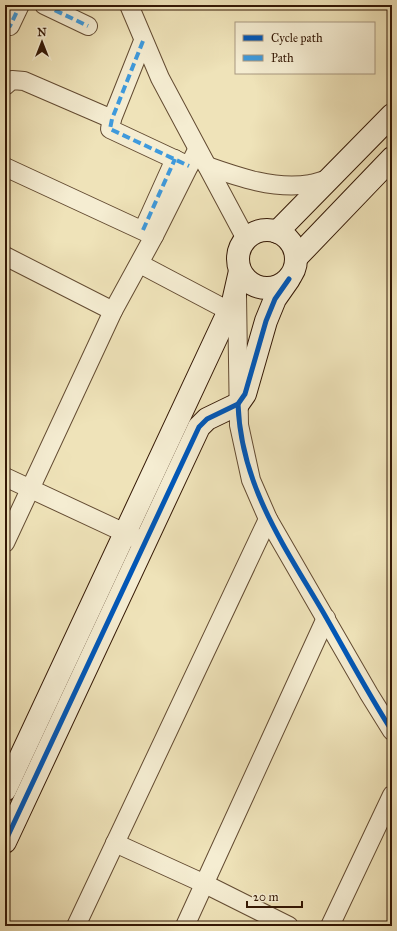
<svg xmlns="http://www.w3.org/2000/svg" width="397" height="931" font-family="'IM FELL Great Primer',serif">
	<rect width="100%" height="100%" fill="#efe3b9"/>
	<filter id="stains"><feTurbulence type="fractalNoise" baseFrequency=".005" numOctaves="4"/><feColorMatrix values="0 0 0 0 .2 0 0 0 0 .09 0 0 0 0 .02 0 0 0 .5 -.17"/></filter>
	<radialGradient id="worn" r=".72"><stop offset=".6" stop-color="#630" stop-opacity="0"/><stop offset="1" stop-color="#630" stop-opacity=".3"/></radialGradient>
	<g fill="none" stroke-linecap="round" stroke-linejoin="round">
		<g stroke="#634b32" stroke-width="20">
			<g id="street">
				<polyline points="44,5 88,26"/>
				<polyline points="129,5 160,78 246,239"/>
				<polyline points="5,24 10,26 20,5"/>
				<polyline points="143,41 112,119 110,129 189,166"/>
				<polyline points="5,86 12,80 24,81 112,119"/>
				<path d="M 207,166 C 238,177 275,190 310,184 C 317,183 324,180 331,178"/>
				<polyline points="5,167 154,236"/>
				<polyline points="143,230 175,159"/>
				<polyline points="5,256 113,311"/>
				<polyline points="140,264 229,311"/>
				<polyline points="237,296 239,425 251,480 268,519 369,694 392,731"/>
				<polyline points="5,477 138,539"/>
				<polyline points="5,543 113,311 154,236 197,150"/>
				<polyline points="115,843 205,884 289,926"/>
				<polyline points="76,926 268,519"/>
				<polyline points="185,926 326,618"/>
				<polyline points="330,926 392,795"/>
			</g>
		</g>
		<g stroke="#341805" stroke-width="24">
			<g id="secondary">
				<circle cx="267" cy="259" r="29"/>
				<polyline points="277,232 392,115"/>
				<polyline points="297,257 392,158"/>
				<polyline points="5,790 233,302 240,271"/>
				<polyline points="5,842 199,427 207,419 238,404 245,394 266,321 275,299 289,279"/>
			</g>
		</g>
		<use href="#street" stroke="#f5edd2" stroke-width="18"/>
		<use href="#secondary" stroke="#f5edd2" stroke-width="22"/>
		<g stroke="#3e9add" stroke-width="4" stroke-dasharray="8 4" stroke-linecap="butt">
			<polyline points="44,5 88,26"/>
			<polyline points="122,5 131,9"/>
			<polyline points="5,24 10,26 20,5"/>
			<polyline points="143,41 112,119 110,129 189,166"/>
			<polyline points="143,230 175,159"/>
		</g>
		<g stroke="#f5edd2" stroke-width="8">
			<g id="cycleway">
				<path d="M 238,404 C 241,485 283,544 323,612 C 346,652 367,692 392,731"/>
				<polyline points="5,842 199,427 207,419 238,404 245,394 266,321 275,299 289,279"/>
			</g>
		</g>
		<use href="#cycleway" stroke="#0057b8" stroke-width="5"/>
	</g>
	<rect width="397" height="931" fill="none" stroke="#efe3b9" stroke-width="20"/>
	<rect x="6" y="6" width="385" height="919" fill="none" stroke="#341805" stroke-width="2"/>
	<rect x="10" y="10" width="377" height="911" fill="none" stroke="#341805"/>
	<rect x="235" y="22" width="140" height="52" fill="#f5edd2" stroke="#a89880"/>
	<rect x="243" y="35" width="20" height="6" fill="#0057b8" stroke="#a89880"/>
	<text x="271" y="42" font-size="12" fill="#341805">Cycle path</text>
	<rect x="243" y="55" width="20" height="6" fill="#3e9add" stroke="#a89880"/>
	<text x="271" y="62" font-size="12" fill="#341805">Path</text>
	<g transform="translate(42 42)" stroke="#f5edd2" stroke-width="3" paint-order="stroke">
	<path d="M0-3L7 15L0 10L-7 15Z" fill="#341805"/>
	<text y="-6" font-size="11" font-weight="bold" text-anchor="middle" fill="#341805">N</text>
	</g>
	<path d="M247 901v6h55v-6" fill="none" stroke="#341805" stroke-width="2"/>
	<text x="253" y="901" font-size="12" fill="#341805" stroke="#f5edd2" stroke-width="3" paint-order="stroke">20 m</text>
	<rect width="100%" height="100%" filter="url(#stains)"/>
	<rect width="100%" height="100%" fill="url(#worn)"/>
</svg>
